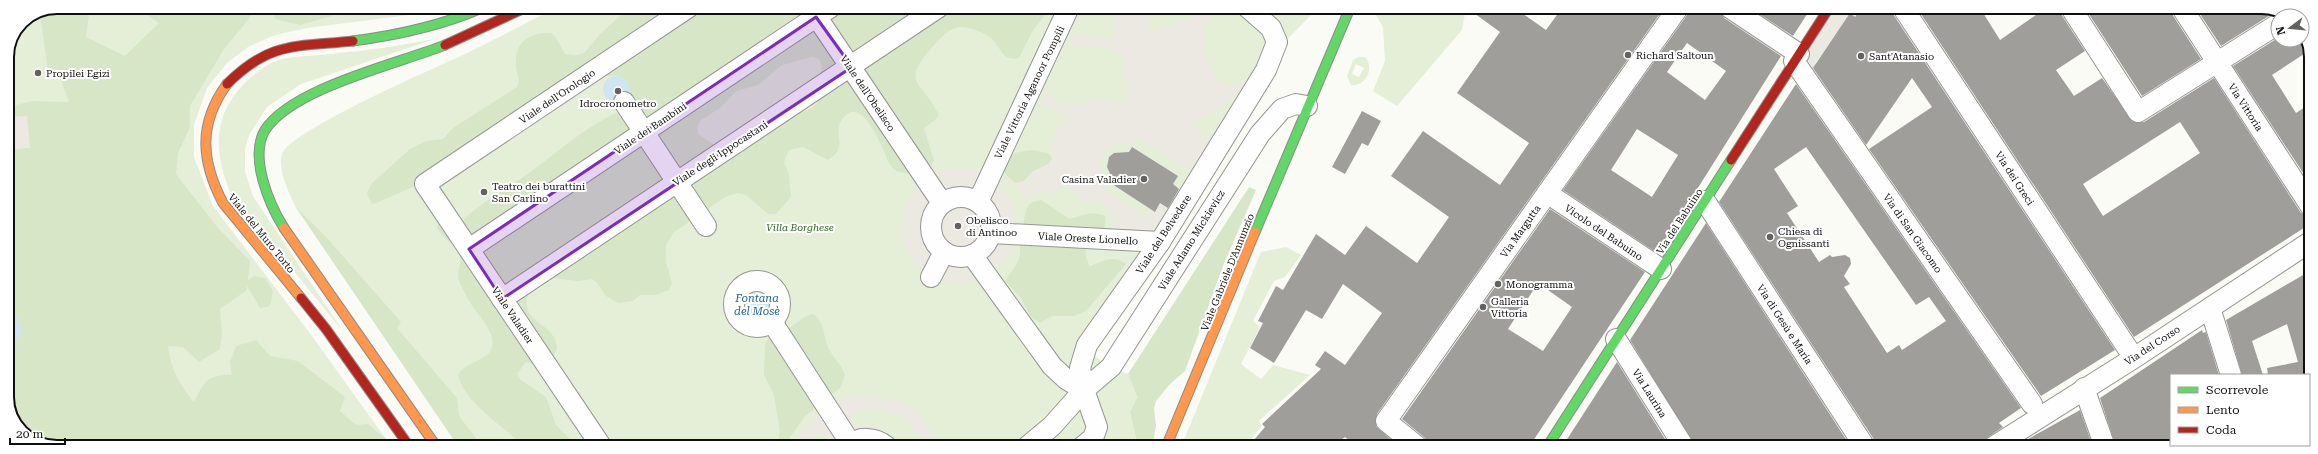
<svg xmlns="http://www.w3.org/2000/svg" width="2318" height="454" font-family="'Roboto Serif',serif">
	<rect width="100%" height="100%" fill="#fbfbf6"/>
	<g fill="#e5efd8" fill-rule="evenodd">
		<polygon points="57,7 438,7 425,13 307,28 275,35 248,47 227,63 207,88 194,125 194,157 213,206 312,336 391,446 47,446 19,430 7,404 7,56 22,21"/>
		<path d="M 557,7 L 1318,8 L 1251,76 L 1154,232 L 1111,298 L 1076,344 L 1111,367 L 1128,374 L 1137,397 L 1130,412 L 1138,447 L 458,446 L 295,206 C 289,193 277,169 282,154 C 291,130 435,68 465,54 C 496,39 526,23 557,7 Z"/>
		<polygon points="1374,8 1466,8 1462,30 1397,106 1373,91 1385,61 1383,27 1373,10"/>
		<path d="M 435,39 L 301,84 L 267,107 L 249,135 L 245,149 L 245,172 L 253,196 L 345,334 L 231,194 C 213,152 212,113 248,80 C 257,72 267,64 278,60 C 297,55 319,56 339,53 C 371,50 403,45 435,39 Z"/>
		<path d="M 1358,57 L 1365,57 C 1375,68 1366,87 1351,85 L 1347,76 L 1353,60 ZM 1356,64 L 1364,68 L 1359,77 L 1352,74 Z"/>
		<polygon points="1286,247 1301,255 1285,277 1274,281 1253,321 1260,327 1241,364 1261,379 1273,365 1310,375 1259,421 1262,426 1244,447 1181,447 1261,252"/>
	</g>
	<g fill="#d6e6c7" fill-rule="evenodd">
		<path d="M 57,7 L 90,7 L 86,37 L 125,56 L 159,23 L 135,7 L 255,7 L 248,20 L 224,49 L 190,106 L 190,127 L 178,153 L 176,174 L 218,228 L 250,261 L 248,280 L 254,276 L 265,278 L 273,291 L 270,306 L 260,308 L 247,286 L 247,290 L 220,309 L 222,334 L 220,349 L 199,362 L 183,347 L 168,346 C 170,368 180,386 194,402 C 205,380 207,375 232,375 L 230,362 L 236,346 L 256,340 L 270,356 L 298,361 L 345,397 L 340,411 L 356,425 L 368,424 L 394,446 L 47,446 L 19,430 L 7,404 L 7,116 L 16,105 L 33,101 L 69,102 L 57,69 L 48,71 L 40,14 Z"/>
		<polygon points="271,7 333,7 332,16 300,25 275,19"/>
		<path d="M 630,7 L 1051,7 L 1032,32 L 1019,58 C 1003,62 1001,48 992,39 C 986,33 969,27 961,27 C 949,28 944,35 936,43 C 898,85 921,78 939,115 L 935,120 L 924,128 L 934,161 C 927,176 912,174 898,172 C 894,169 890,166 888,161 C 883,150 862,93 843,118 C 830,135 851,146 828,160 L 803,147 L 789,150 L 784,162 L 789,174 L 791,197 L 776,214 L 768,214 L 746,195 L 738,193 L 725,197 L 673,233 L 666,246 L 666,262 L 672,284 L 669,290 L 655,295 L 640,295 L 633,301 L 618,303 L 606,296 L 597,283 L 592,279 L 578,281 L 553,278 L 528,294 C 520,327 556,320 557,349 L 550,361 L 539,369 L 534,364 L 526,362 L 517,374 L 521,380 L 546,397 L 556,425 L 575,444 L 575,446 L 523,446 C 504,426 464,403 458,375 C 466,361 486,361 491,350 C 499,333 475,313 468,299 C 466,295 458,280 458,277 C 457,269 463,262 459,253 C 454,242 440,238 437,226 L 440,221 L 462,221 C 480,203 504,190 525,176 C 556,154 585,126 619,112 C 626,104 635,79 618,76 C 613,75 608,77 602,75 L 415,186 L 376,203 L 372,204 L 367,194 L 371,184 L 410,149 L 426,141 L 443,139 L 453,128 L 517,87 C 521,79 517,75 516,66 C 514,42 529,32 551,33 L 556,38 L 565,54 L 577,55 L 584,53 L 600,34 ZM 812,57 L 819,59 L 822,66 L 819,80 L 820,95 L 817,103 L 812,108 L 791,117 L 751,121 L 744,124 L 734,135 L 716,146 L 698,134 L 697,126 L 701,120 L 720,108 L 736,91 L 758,85 L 782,65 Z"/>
		<path d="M 1033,150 L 1050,154 L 1052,159 L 1048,164 L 1032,172 L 1024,181 L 1015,183 L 1006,175 L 1003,169 C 1010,152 1016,152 1033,150 Z"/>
		<polygon points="1249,187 1256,190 1223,266 1185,371 1169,385 1156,401 1154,408 1156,426 1152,447 1138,447 1130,412 1137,397 1128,374"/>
		<path d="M 1041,200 L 1070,219 C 1083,215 1092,210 1105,216 C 1110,241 1073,238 1090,266 C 1103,261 1114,254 1126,264 L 1086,311 L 1074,316 L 1052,316 L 1040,323 L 1031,317 L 1020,297 L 1005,281 C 1011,272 1017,266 1020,255 C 1021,249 1019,247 1019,242 C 1018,238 1022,232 1023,227 C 1026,214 1023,202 1041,200 Z"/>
		<polygon points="295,206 326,237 401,322 397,328 457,398 459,416 482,446 458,446"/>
		<path d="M 813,314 C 827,324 822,338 830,351 C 835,360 842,365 845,375 L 840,388 L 805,416 L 788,440 L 788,446 L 777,446 L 780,432 L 774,395 L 764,375 L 765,344 L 772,333 L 788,329 L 806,316 Z"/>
	</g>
	<g fill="#ebe9e2">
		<polygon points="1112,7 1148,7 1151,29 1155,31 1191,18 1201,7 1217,7 1208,18 1202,37 1202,43 1209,65 1220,86 1235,86 1247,80 1233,100 1194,123 1195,128 1210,141 1191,171 1138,138 1133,146 1120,143 1111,146 1103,154 1101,169 1109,183 1105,191 1147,217 1152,209 1155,211 1160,203 1169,208 1154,232 1113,227 1110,210 1106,205 1096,200 1085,202 1067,188 1060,188 1051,194 1042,192 1026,200 1015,183 1024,181 1032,172 1047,165 1052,159 1052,145 1056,131 1066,118 1062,113 1040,102 1048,89 1057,102 1078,106 1098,98 1118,103 1126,98 1128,85 1121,73 1126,60 1123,54 1099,46 1077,47 1069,45 1070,39 1074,33 1111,39 1117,34"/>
		<polygon points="1834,8 1861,8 1855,17 1850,14 1815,64 1828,76 1847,81 1826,96 1802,60"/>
		<polygon points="27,116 30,148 7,150 7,117"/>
		<circle cx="959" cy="226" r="57"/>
		<polygon points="872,395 898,401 911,407 922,417 942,446 924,446 907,420 898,415 880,409 863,409 855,410 851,414 853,424 879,427 891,436 901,446 827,446 827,436 822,434 817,435 810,446 795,446 803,430 825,406 844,397"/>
	</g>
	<g fill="#d0e5f2">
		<circle cx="616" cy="89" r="13"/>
		<circle cx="757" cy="304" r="13"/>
		<polygon points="7,302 14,310 22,331 14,343 7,344"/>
	</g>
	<g fill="#9f9e9b" fill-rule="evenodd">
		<polygon points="1467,8 1505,8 1513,13 1516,9 1546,30 1562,8 1664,8 1377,414 1376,426 1399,447 1357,447 1345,437 1332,447 1248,447 1265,427 1262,424 1321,369 1315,365 1325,351 1345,365 1382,313 1343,284 1322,319 1306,310 1274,363 1250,348 1263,323 1258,321 1276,286 1283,290 1316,234 1345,255 1366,226 1417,263 1449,217 1391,176 1423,131 1500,185 1529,143 1457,93 1500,32"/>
		<path d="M 1689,8 L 1719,8 L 1724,18 L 1781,56 L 1657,253 L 1563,190 L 1687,15 ZM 1687,43 L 1726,71 L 1705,100 L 1667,72 ZM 1637,129 L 1678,155 L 1652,197 L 1611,170 Z"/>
		<polygon points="1750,8 1811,8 1793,36"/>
		<polygon points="1861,8 1892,8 1893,14 2115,350 2041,396 1869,149 1932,107 1912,78 1866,145 1813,68 1850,13 1855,17"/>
		<path d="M 1917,8 L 1980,8 L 2000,40 L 2046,8 L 2060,8 L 2061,14 L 2085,51 L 2056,70 L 2074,96 L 2102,78 L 2133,122 L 2144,122 L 2214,78 L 2301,213 L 2311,218 L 2310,224 L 2134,337 ZM 2180,122 L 2200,153 L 2103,216 L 2083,184 Z"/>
		<polygon points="2085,8 2171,8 2172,14 2201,59 2142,96"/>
		<polygon points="2196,8 2271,8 2280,13 2272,14 2221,46"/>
		<polygon points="2302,32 2310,50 2272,75 2296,113 2311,103 2311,185 2233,66 2278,38 2278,40 2302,40"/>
		<path d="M 1796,84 L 2021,408 L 1999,423 L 2003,427 L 1987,438 L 1982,447 L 1876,447 L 1875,441 L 1719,202 ZM 1806,147 L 1916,305 L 1929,297 L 1946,321 L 1902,350 L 1899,345 L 1887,353 L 1844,287 L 1850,284 L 1844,276 L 1851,264 L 1850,258 L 1845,255 L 1832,257 L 1830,255 L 1819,262 L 1787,213 L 1798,206 L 1774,169 Z"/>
		<polygon points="1362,111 1381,121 1368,146 1362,143 1345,174 1332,167"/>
		<polygon points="1132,147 1178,176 1173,184 1179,189 1168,208 1160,203 1155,212 1109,182 1112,178 1107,167 1109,157 1114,153 1129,152"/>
		<path d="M 1550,209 L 1645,272 L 1529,447 L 1429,447 L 1425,438 L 1402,419 ZM 1538,283 L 1572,307 L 1543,351 L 1508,329 Z"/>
		<polygon points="1706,223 1851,447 1695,447 1630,340"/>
		<polygon points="2310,271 2310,388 2309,375 2268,375 2267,368 2298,362 2287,324 2252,341 2263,375 2242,375 2226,320"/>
		<polygon points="2202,330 2203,333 2206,332 2219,375 2171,375 2171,447 2116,447 2100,398"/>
		<polygon points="1617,362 1670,447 1562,447"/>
		<polygon points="2080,410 2093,447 2015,447 2021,443"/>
	</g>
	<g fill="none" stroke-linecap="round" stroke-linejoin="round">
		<g stroke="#959593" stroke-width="22">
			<g id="street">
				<polyline points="810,7 942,203"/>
				<polyline points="1730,8 1799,54"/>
				<polyline points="1903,8 2128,349"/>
				<polyline points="2071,8 2138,112 2278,24"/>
				<polyline points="2182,8 2311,207"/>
				<polyline points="1794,61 2032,404"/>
				<polyline points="624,102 706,226"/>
				<polyline points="1547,193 1661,269"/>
				<circle cx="961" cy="227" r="30"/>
				<polyline points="1705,201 1865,447"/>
				<polyline points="978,202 1069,7"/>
				<polyline points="991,233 1160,242"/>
				<polyline points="469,249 831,7"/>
				<polyline points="972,255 1052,366 1066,379 1084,390"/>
				<polyline points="931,277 944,252"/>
				<circle cx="757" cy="304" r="23"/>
				<polyline points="502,299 939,7"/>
				<polyline points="2210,308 2231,375"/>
				<polyline points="772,322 851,444"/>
				<polyline points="1616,339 1684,447"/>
				<polyline points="2084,388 2105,447"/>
				<polyline points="1084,390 1111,367 1260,134 1282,109 1296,104 1307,106"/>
				<polyline points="2309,404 2310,404"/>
				<polyline points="2253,445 2254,447"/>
				<polyline points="601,446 425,184 689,7"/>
				<path d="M 848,446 C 859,436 875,437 886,446"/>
				<polyline points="1028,446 1052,426 1084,390 1080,368 1087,345 1160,242 1266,70 1277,42 1271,28 1247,7"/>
				<polyline points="1082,447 1093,438 1097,427 1084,390"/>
				<polyline points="1418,447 1386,421 1678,8"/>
				<polyline points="1993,447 2134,358 2310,242"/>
			</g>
		</g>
		<g stroke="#8c8c8a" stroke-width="11">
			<g id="fast">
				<path d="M 353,41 C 398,35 442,26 484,7"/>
				<path d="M 284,228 C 269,204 249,157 265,130 C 292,88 397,64 445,45"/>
				<polyline points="1255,232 1350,8"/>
				<polyline points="1547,447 1731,160"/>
			</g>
		</g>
		<g stroke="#8c8c8a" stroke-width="11">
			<g id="slow">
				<path d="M 227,84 C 198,124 201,161 223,203 L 301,298"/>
				<polyline points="284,228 436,446"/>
				<polyline points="1166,447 1255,232"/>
			</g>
		</g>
		<g stroke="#8c8c8a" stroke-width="11">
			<g id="jam">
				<polyline points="445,45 527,7"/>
				<path d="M 227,84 C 270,41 296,47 353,41"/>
				<polyline points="1731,160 1829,8"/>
				<polyline points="301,298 326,329 409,446"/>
			</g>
		</g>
		<use href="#street" stroke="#fefefe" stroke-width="20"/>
		<use href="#fast" stroke="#63d668" stroke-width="9"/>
		<use href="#slow" stroke="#ff974d" stroke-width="9"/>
		<use href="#jam" stroke="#b3261e" stroke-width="9"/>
	</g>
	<path fill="#7b2cbf" fill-opacity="0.2" stroke="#7b2cbf" stroke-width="3" stroke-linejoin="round" d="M 816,17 L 852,67 L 502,299 L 469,249 Z"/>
	<g fill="#626260" stroke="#fff" stroke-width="1.5">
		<circle cx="1628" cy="55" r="4"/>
		<circle cx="1861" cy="56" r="4"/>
		<circle cx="38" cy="73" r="4"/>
		<circle cx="618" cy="91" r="4"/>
		<circle cx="1144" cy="179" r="4"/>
		<circle cx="484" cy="192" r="4"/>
		<circle cx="958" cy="226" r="4"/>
		<circle cx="1770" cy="237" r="4"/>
		<circle cx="1498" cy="284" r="4"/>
		<circle cx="1483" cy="307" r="4"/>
	</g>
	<g text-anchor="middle" stroke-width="4" stroke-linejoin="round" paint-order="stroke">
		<g font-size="10" fill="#0f0f0f" stroke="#fff" text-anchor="start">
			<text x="1636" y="59">Richard Saltoun</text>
			<text x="1869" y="60">Sant'Atanasio</text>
			<text x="46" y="77">Propilei Egizi</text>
			<text x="618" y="107" text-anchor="middle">Idrocronometro</text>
			<text x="1136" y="183" text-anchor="end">Casina Valadier</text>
			<text x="492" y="190">Teatro dei burattini<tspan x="492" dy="12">San Carlino</tspan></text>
			<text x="966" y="224">Obelisco<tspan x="966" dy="12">di Antinoo</tspan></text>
			<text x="1778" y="235">Chiesa di<tspan x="1778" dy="12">Ognissanti</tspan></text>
			<text x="1506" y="288">Monogramma</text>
			<text x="1491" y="305">Galleria<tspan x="1491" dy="12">Vittoria</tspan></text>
		</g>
		<g font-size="10" fill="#0f0f0f" stroke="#fff">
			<text transform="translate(1029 92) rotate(-64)" y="4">Viale Vittoria Aganoor Pompili</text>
			<text transform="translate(868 93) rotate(56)" y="4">Viale dell'Obelisco</text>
			<text transform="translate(557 96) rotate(-34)" y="4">Viale dell'Orologio</text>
			<text transform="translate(2246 107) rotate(57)" y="4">Via Vittoria</text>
			<text transform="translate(650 128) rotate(-34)" y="4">Viale dei Bambini</text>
			<text transform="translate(720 153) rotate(-33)" y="4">Viale degli Ippocastani</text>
			<text transform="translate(2015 178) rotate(57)" y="4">Via dei Greci</text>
			<text transform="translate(1679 221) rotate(-57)" y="4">Via del Babuino</text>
			<text transform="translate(1520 231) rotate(-55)" y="4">Via Margutta</text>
			<text transform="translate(1604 232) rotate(34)" y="4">Vicolo del Babuino</text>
			<text transform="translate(262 233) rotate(51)" y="4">Viale del Muro Torto</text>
			<text transform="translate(1913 233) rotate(55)" y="4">Via di San Giacomo</text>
			<text transform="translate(1163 234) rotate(-57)" y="4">Viale del Belvedere</text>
			<text transform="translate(1088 238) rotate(3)" y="4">Viale Oreste Lionello</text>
			<text transform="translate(1191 240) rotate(-58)" y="4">Viale Adamo Mickievicz</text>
			<text transform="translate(1227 272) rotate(-68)" y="4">Viale Gabriele D'Annunzio</text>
			<text transform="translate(513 315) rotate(56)" y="4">Viale Valadier</text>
			<text transform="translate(1785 324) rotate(57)" y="4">Via di Gesù e Maria</text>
			<text transform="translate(2152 345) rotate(-33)" y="4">Via del Corso</text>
			<text transform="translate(1650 393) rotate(58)" y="4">Via Laurina</text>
		</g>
		<g font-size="10" font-style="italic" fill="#326126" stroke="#fff">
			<text x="800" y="231">Villa Borghese</text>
		</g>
		<g font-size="11" font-style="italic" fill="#256394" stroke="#fff">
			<text x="757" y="302">Fontana<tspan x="757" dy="13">del Mosè</tspan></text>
		</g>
	</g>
	<path d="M0 0H2318V454H0ZM57 14H2261A43 43 0 0 1 2304 57V397A43 43 0 0 1 2261 440H57A43 43 0 0 1 14 397V57A43 43 0 0 1 57 14Z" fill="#fff" fill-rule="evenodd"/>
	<path fill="none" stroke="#0f0f0f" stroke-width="2" d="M57 14H2261A43 43 0 0 1 2304 57V397A43 43 0 0 1 2261 440H57A43 43 0 0 1 14 397V57A43 43 0 0 1 57 14Z"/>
	<rect x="2170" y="374" width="140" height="72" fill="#ffffff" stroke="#9f9f9f"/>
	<rect x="2178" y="387" width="20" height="6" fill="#63d668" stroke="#9f9f9f"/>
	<text x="2206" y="394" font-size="12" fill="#0f0f0f">Scorrevole</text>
	<rect x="2178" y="407" width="20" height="6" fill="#ff974d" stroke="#9f9f9f"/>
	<text x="2206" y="414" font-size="12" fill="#0f0f0f">Lento</text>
	<rect x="2178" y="427" width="20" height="6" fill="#b3261e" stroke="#9f9f9f"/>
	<text x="2206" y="434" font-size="12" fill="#0f0f0f">Coda</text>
	<g transform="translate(2290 28) rotate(254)"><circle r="19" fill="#ffffff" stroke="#9f9f9f"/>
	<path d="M0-3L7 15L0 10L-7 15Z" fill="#626260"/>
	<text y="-6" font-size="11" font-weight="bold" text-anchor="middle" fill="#0f0f0f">N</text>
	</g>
	<path d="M10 438v6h55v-6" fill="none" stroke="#0f0f0f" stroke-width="2"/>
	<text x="16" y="438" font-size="12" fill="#0f0f0f" stroke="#ffffff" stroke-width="3" paint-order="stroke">20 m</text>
</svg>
